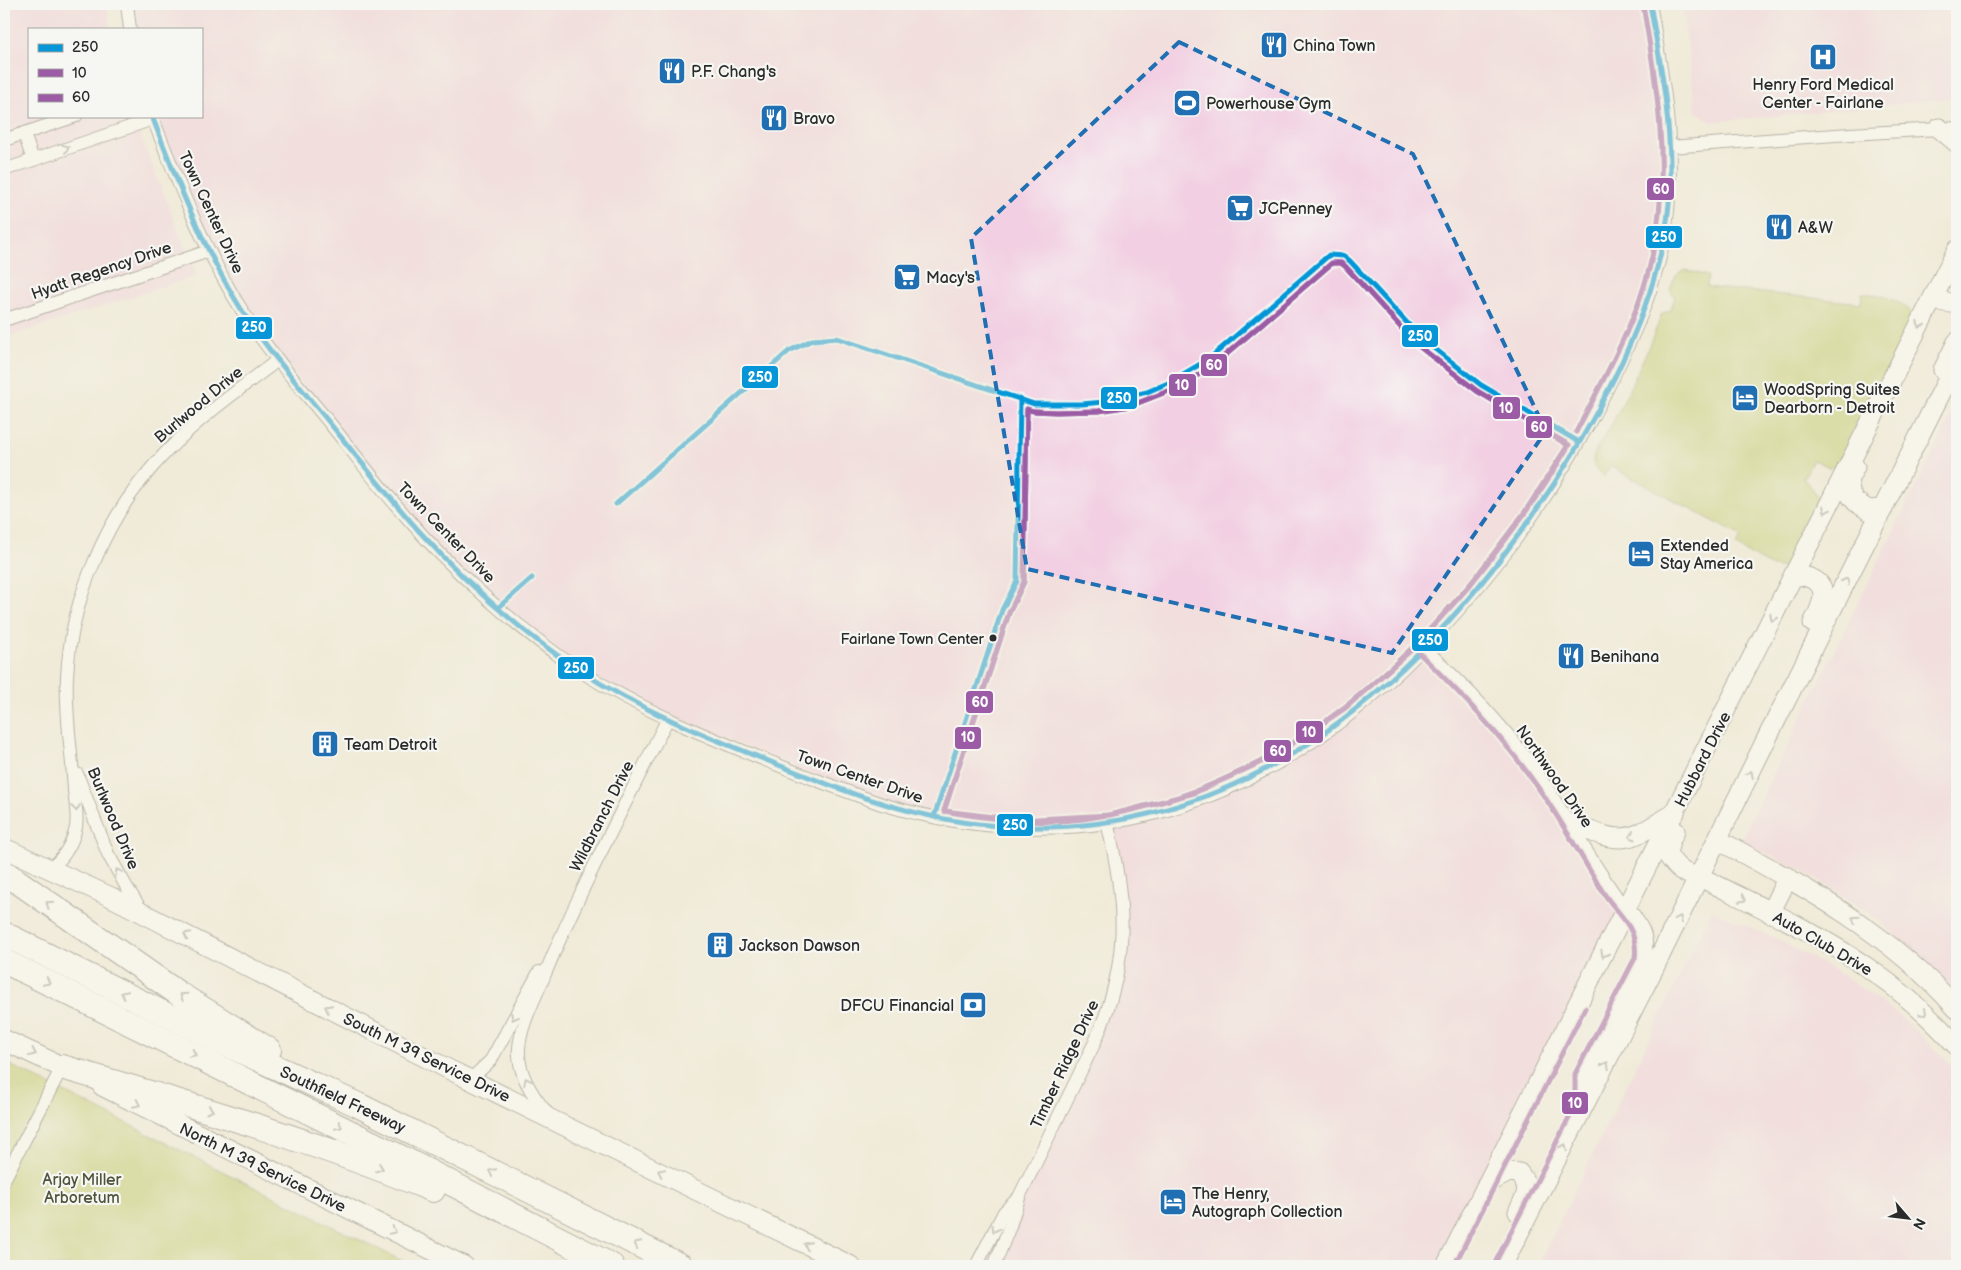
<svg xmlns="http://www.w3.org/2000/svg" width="1961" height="1270" font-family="'Balsamiq Sans',sans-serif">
	<rect width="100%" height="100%" fill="#f6f6f2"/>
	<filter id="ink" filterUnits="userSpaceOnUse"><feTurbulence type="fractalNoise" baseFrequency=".02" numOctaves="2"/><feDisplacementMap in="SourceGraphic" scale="10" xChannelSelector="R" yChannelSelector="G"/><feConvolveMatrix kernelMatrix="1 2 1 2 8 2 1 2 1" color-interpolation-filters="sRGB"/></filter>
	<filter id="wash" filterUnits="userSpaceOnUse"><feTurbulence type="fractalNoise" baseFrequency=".0096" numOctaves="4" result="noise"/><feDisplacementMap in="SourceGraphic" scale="20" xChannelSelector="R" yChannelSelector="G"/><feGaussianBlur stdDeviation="1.12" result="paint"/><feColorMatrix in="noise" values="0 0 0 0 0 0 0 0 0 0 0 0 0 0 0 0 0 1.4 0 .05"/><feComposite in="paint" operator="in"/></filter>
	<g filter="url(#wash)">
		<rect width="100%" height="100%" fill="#f0ebd8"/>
		<g fill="#f2cfe2">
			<polygon points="4,4 108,4 110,29 29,29 29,116 132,116 197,276 4,338"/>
			<polygon points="127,4 1650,4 1669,183 1645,306 1555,482 1425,649 1504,731 1626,910 1446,1266 976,1266 1078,1078 1121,954 1107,823 1019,828 879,803 618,693 513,620 405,516 232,294 152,116 201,116 201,29 130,29"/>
			<polygon points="1682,4 1957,4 1957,98 1712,122 1696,112"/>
			<polygon points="1957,404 1957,994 1939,974 1877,919 1808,873 1740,841"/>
			<polygon points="1712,910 1777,939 1844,976 1895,1012 1944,1057 1957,1072 1957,1266 1538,1266"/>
		</g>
		<g fill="#c1cd6f" stroke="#767c4d">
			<path d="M 1686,270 L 1708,276 L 1707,287 L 1861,303 L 1862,293 C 1879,294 1904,300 1914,316 L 1842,464 L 1832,468 L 1813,460 L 1803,479 C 1811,486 1819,494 1818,506 C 1817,515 1795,553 1790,564 C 1787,566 1783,568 1779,568 C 1768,568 1747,552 1736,546 L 1741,536 L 1610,466 L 1604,476 C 1599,472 1593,468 1593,461 C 1593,450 1609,431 1614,420 C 1632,385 1648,350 1662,314 L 1670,310 L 1675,297 L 1670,290 C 1674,279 1675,273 1686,270 Z"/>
			<polygon points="4,1062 412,1266 4,1266"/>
		</g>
	</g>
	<g filter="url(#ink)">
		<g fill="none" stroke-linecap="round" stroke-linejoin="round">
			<g stroke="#706e68" stroke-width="14">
				<g id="street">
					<polyline points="127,4 130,29"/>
					<path d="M 152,116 C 176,178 201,242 235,299 C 261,343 296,382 328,421 C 353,452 377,484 403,513 C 451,570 517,628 579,670 C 645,713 720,742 793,771 C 822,782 852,794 882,804 C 980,834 1086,837 1184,805 C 1323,759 1426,657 1512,544 C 1548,496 1578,446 1605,393 C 1632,340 1657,286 1666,227 C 1677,153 1663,76 1650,4"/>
					<polyline points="24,134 33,160"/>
					<polyline points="4,140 76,116"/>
					<polyline points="1669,147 1850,134 1957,128"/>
					<polyline points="4,170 153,119"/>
					<polyline points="4,320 209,251"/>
					<path d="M 1425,649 C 1467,688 1509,731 1541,779 C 1570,822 1595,869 1626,910"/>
					<polyline points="77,774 108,854 126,886 142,911"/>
					<path d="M 51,868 C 63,859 73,843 76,827 C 78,815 75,802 74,790 C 72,752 65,715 67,677 C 69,637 79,596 95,560 C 134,465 199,419 278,360"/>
					<polyline points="471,1079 491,1060 539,972"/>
					<path d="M 549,1115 C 534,1098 517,1073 519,1048 C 521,1023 536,997 545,974 C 581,887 626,803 668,718"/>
					<polyline points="4,1180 62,1067"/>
					<polyline points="976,1266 1004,1212 1017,1199"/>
					<path d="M 994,1266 L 1010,1226 L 1020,1195 L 1094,1044 C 1130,964 1127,905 1107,822"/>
				</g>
			</g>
			<g stroke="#706e68" stroke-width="21">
				<g id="secondary">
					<polyline points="1939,128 1957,143"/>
					<polyline points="1932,300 1957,304"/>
					<polyline points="1943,370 1957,342"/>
					<polyline points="1855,467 1848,480 1851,496 1856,502 1868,510 1883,509"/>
					<path d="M 1795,575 C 1830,578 1827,597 1813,623"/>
					<path d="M 1571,824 C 1626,845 1625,843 1675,813"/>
					<path d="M 1675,831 L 1670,841 L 1667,854 C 1677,869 1683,874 1700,877 C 1758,906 1818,933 1871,970 C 1903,992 1931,1018 1957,1046"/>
					<path d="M 1718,840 C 1805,886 1891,934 1957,1009"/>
					<polyline points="4,848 111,897 448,1069 851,1266"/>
					<polyline points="1770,913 1788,877"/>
					<polyline points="102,1086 464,1266"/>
					<path d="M 1583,1107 L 1582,1077 L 1642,960 C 1645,935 1640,929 1626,910"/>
					<path d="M 1488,1183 L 1509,1172 L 1519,1173 C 1532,1189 1526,1195 1518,1212"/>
					<polyline points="1446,1266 1957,250"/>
					<polyline points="1502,1266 1653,970 1767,738 1957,361"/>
				</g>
			</g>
			<g stroke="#706e68" stroke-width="22">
				<polyline id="primary" points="4,1040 62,1067"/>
			</g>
			<g stroke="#706e68" stroke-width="26">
				<g id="highway">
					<polyline points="4,872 179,994 269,1050"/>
					<polyline points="4,934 219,1041 358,1105 681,1266"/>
					<polyline points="4,961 404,1159 612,1266"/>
					<path d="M 62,1067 C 188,1104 312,1140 433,1190"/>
				</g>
			</g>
			<use href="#street" stroke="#fff" stroke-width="12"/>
			<use href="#secondary" stroke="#fff" stroke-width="19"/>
			<use href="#primary" stroke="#fff" stroke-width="20"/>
			<use href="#highway" stroke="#fff" stroke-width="24"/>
			<g stroke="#f6f6f2" stroke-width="9">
				<g id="bus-1">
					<path d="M 152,116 C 176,179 201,242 235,299 C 261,343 296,382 328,421 C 358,458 387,495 419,531 C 466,583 520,631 579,670 C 638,709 705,736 771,762 C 833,787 895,812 962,822 C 1204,856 1383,721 1519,534 C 1584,446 1659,314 1669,204 C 1674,137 1662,70 1650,4"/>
					<polyline points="616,504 789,351 812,340 837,338 1034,404 1082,404 1104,402 1147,392 1168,383 1209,359 1329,255 1344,256 1350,261 1421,338 1481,385 1579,442"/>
					<polyline points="499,607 532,578"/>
					<polyline points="934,817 1002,610 1017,581 1020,398"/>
				</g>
			</g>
			<g stroke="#f6f6f2" stroke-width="9">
				<g id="bus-2">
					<polygon points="1332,263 1341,263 1345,266 1416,344 1477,391 1568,445 1524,513 1470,585 1410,651 1344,709 1272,757 1194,793 1110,815 1018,820 944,811 1009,613 1024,582 1027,409 1033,411 1056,412 1099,411 1130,406 1179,387 1214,365"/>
					<path d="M 1420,654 C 1461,694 1501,735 1534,782 C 1559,816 1579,853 1601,889 C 1616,914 1639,926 1635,958 L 1575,1074 L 1575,1106 L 1495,1263"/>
					<polyline points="1454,1266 1585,1008"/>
				</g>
			</g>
			<g stroke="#f6f6f2" stroke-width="9">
				<g id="bus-3">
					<path d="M 1332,263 L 1341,263 L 1345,266 L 1416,344 L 1477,391 L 1569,445 C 1542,491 1511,534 1477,576 C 1375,701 1248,797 1083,819 C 1037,825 990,819 944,811 L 1009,613 L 1024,582 L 1027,409 L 1033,411 L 1056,412 L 1099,411 L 1130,406 L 1179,387 L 1214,365 Z"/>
					<path d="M 1576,432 C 1607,373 1642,312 1654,247 C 1670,166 1657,85 1643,5"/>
				</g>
			</g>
			<use href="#bus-1" stroke="#0696d7" stroke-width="5"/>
			<use href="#bus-2" stroke="#9b5ba5" stroke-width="5"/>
			<use href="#bus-3" stroke="#9b5ba5" stroke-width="5"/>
		</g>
		<defs><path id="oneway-chevron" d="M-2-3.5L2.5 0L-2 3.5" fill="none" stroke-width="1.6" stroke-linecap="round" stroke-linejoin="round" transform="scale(1.25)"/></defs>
		<g stroke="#a0a0a0">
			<use href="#oneway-chevron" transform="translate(66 148) rotate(-19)"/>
			<use href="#oneway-chevron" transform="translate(1920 325) rotate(117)"/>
			<use href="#oneway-chevron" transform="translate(1826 510) rotate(116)"/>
			<use href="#oneway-chevron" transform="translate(1846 581) rotate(-63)"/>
			<use href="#oneway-chevron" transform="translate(1773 618) rotate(117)"/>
			<use href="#oneway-chevron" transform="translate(1750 774) rotate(-64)"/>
			<use href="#oneway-chevron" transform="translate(76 808) rotate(84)"/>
			<use href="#oneway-chevron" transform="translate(1632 836) rotate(163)"/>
			<use href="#oneway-chevron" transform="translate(118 872) rotate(-118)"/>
			<use href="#oneway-chevron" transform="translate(1743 899) rotate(27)"/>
			<use href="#oneway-chevron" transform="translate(49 904) rotate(-145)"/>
			<use href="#oneway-chevron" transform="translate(1679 919) rotate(-64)"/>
			<use href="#oneway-chevron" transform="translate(1855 919) rotate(-145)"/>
			<use href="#oneway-chevron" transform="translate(187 935) rotate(-153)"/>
			<use href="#oneway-chevron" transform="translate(1604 954) rotate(117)"/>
			<use href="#oneway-chevron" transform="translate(47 982) rotate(26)"/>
			<use href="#oneway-chevron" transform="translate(124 994) rotate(-154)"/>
			<use href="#oneway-chevron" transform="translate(183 996) rotate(-147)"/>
			<use href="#oneway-chevron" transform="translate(328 1008) rotate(-153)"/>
			<use href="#oneway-chevron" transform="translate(1924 1013) rotate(42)"/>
			<use href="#oneway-chevron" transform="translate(514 1017) rotate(118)"/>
			<use href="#oneway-chevron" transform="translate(33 1053) rotate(25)"/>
			<use href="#oneway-chevron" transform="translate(193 1054) rotate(26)"/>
			<use href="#oneway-chevron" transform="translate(1606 1065) rotate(-63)"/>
			<use href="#oneway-chevron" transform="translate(527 1081) rotate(-116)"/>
			<use href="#oneway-chevron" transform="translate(137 1104) rotate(26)"/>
			<use href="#oneway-chevron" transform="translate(210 1110) rotate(16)"/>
			<use href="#oneway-chevron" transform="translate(339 1126) rotate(26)"/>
			<use href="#oneway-chevron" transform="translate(1564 1147) rotate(-63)"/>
			<use href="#oneway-chevron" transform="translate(380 1168) rotate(21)"/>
			<use href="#oneway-chevron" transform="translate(492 1172) rotate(-153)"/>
			<use href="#oneway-chevron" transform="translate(661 1172) rotate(-154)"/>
			<use href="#oneway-chevron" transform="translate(995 1229) rotate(119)"/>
			<use href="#oneway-chevron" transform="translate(393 1231) rotate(26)"/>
			<use href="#oneway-chevron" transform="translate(637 1244) rotate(-153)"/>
			<use href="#oneway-chevron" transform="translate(807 1245) rotate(-154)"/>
		</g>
	</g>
	<path d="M0 0H1961V1270H0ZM 1179,42 L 1413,154 L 1546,431 L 1392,653 L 1027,569 L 971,238 Z" fill="#f0ebd8" fill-opacity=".55" fill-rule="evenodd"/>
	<path fill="none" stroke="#1f6fb2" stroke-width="4" stroke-dasharray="10 6" stroke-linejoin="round" d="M 1179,42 L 1413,154 L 1546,431 L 1392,653 L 1027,569 L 971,238 Z"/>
	<defs>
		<g id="restaurant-square" transform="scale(1.4375)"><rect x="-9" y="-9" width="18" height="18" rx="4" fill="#1f6fb2" stroke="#f6f6f2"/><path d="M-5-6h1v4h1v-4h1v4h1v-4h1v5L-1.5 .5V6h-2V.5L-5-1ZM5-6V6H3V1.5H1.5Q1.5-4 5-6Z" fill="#fff"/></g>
		<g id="hospital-square" transform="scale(1.4375)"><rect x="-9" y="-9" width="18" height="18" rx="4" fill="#1f6fb2" stroke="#f6f6f2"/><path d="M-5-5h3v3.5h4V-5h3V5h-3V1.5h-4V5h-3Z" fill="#fff"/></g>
		<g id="stadium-square" transform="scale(1.4375)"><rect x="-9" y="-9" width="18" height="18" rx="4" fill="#1f6fb2" stroke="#f6f6f2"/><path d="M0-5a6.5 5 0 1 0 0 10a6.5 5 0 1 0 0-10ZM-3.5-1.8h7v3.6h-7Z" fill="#fff"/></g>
		<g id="supermarket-square" transform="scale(1.4375)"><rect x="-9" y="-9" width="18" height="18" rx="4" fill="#1f6fb2" stroke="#f6f6f2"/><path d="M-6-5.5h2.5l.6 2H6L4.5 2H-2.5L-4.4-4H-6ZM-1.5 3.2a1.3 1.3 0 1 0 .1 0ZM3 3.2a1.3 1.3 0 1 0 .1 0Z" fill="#fff"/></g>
		<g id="hotel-square" transform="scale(1.4375)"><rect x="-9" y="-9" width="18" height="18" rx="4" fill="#1f6fb2" stroke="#f6f6f2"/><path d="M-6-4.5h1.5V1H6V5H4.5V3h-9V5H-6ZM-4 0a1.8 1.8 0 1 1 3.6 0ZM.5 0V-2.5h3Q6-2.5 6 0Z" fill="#fff"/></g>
		<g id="building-square" transform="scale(1.4375)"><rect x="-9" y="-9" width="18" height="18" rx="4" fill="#1f6fb2" stroke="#f6f6f2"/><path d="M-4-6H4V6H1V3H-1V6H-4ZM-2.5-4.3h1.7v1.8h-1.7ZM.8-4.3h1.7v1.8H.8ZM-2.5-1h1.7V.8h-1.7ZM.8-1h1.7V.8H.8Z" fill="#fff"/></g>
		<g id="bank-square" transform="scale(1.4375)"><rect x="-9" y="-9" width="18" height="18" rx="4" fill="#1f6fb2" stroke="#f6f6f2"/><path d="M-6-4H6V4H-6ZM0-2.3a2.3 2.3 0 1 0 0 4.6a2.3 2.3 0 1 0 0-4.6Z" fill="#fff"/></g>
	</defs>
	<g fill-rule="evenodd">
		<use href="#restaurant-square" x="1274" y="45"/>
		<use href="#hospital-square" x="1823" y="57"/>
		<use href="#restaurant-square" x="672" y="71"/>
		<use href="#stadium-square" x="1187" y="103"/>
		<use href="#restaurant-square" x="774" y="118"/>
		<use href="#supermarket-square" x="1240" y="208"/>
		<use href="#restaurant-square" x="1779" y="227"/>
		<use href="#supermarket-square" x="907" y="277"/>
		<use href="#hotel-square" x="1745" y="398"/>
		<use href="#hotel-square" x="1641" y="554"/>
		<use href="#restaurant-square" x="1571" y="656"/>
		<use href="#building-square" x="325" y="744"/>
		<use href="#building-square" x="720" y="945"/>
		<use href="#bank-square" x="973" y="1005"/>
		<use href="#hotel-square" x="1173" y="1202"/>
	</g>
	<circle fill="#2b2b2b" stroke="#f6f6f2" stroke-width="2" cx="993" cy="638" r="4.5"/>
	<g text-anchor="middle" stroke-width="4.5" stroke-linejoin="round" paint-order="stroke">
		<g font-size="15" fill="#2b2b2b" stroke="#f6f6f2" text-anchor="end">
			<text x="984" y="644">Fairlane Town Center</text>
		</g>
		<g font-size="16" fill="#2b2b2b" stroke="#f6f6f2" text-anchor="start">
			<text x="1293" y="51">China Town</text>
			<text x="691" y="77">P.F. Chang's</text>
			<text x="1823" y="90" text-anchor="middle">Henry Ford Medical<tspan x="1823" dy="18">Center - Fairlane</tspan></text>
			<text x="1206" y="109">Powerhouse Gym</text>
			<text x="793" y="124">Bravo</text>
			<text x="1259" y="214">JCPenney</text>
			<text x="1798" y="233">A&amp;W</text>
			<text x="926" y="283">Macy's</text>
			<text x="1764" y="395">WoodSpring Suites<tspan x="1764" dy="18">Dearborn - Detroit</tspan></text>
			<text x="1660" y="551">Extended<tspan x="1660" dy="18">Stay America</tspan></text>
			<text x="1590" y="662">Benihana</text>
			<text x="344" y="750">Team Detroit</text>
			<text x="739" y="951">Jackson Dawson</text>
			<text x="954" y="1011" text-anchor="end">DFCU Financial</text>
			<text x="1192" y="1199">The Henry,<tspan x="1192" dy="18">Autograph Collection</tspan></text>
		</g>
		<g font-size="16" fill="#2b2b2b" stroke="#f6f6f2">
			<text transform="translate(212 212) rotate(65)" y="6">Town Center Drive</text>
			<text transform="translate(101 270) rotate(-19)" y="6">Hyatt Regency Drive</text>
			<text transform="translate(198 404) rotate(-40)" y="6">Burlwood Drive</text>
			<text transform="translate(447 532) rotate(46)" y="6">Town Center Drive</text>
			<text transform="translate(1702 759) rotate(-63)" y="6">Hubbard Drive</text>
			<text transform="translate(860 776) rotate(19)" y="6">Town Center Drive</text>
			<text transform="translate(1555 776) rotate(55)" y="6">Northwood Drive</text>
			<text transform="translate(601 816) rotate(-63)" y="6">Wildbranch Drive</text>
			<text transform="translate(114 818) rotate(67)" y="6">Burlwood Drive</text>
			<text transform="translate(1823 943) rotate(30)" y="6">Auto Club Drive</text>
			<text transform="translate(427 1057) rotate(26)" y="6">South M 39 Service Drive</text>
			<text transform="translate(1064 1064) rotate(-65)" y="6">Timber Ridge Drive</text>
			<text transform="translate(343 1099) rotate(25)" y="6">Southfield Freeway</text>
			<text transform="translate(263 1167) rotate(26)" y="6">North M 39 Service Drive</text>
		</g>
		<g font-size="16" fill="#50543c" stroke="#f6f6f2">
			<text x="82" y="1185">Arjay Miller<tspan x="82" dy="18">Arboretum</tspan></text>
		</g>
	</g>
	<g stroke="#f6f6f2" stroke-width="2">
		<rect x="1646" y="177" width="29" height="24" rx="5" fill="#9b5ba5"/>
		<rect x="1645" y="225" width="38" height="24" rx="5" fill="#0696d7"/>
		<rect x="235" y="316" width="38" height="24" rx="5" fill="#0696d7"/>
		<rect x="1401" y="324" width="38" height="24" rx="5" fill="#0696d7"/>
		<rect x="1200" y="353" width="28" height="24" rx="5" fill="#9b5ba5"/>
		<rect x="741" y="365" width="38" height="24" rx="5" fill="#0696d7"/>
		<rect x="1168" y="373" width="29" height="24" rx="5" fill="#9b5ba5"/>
		<rect x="1100" y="386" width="38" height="24" rx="5" fill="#0696d7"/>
		<rect x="1492" y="396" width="29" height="24" rx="5" fill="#9b5ba5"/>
		<rect x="1525" y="415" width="28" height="24" rx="5" fill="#9b5ba5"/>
		<rect x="1411" y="628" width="38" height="24" rx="5" fill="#0696d7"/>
		<rect x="557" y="656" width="38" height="24" rx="5" fill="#0696d7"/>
		<rect x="965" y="690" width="29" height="24" rx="5" fill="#9b5ba5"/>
		<rect x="1295" y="720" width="29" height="24" rx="5" fill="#9b5ba5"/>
		<rect x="954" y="726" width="28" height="24" rx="5" fill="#9b5ba5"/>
		<rect x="1263" y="739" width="29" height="24" rx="5" fill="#9b5ba5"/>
		<rect x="996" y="813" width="38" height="24" rx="5" fill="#0696d7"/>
		<rect x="1561" y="1091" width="28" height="24" rx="5" fill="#9b5ba5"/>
	</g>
	<g font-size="14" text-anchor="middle" font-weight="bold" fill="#fff">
		<text x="1661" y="194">60</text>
		<text x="1664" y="242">250</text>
		<text x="254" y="332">250</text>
		<text x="1420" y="341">250</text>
		<text x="1214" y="370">60</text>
		<text x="760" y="382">250</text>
		<text x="1182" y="390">10</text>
		<text x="1119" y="403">250</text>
		<text x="1506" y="413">10</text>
		<text x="1539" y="432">60</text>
		<text x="1430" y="645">250</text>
		<text x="576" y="673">250</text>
		<text x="980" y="707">60</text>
		<text x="1309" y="737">10</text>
		<text x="968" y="742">10</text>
		<text x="1278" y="756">60</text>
		<text x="1015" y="830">250</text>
		<text x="1575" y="1108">10</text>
	</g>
	<rect width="1961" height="1270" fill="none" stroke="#f6f6f2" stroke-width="20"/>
	<rect x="28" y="28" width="175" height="90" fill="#f6f6f2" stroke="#a5a5a2"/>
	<rect x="38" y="44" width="25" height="8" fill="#0696d7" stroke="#a5a5a2"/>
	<text x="72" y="52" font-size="15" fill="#2b2b2b">250</text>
	<rect x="38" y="69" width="25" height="8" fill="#9b5ba5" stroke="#a5a5a2"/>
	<text x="72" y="78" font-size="15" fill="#2b2b2b">10</text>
	<rect x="38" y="94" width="25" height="8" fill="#9b5ba5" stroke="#a5a5a2"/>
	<text x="72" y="102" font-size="15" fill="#2b2b2b">60</text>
	<g transform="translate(1908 1218) rotate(118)" stroke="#f6f6f2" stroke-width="4" paint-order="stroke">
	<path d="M0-4L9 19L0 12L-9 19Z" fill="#2b2b2b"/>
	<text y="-8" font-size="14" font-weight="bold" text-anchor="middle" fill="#2b2b2b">N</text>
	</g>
</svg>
